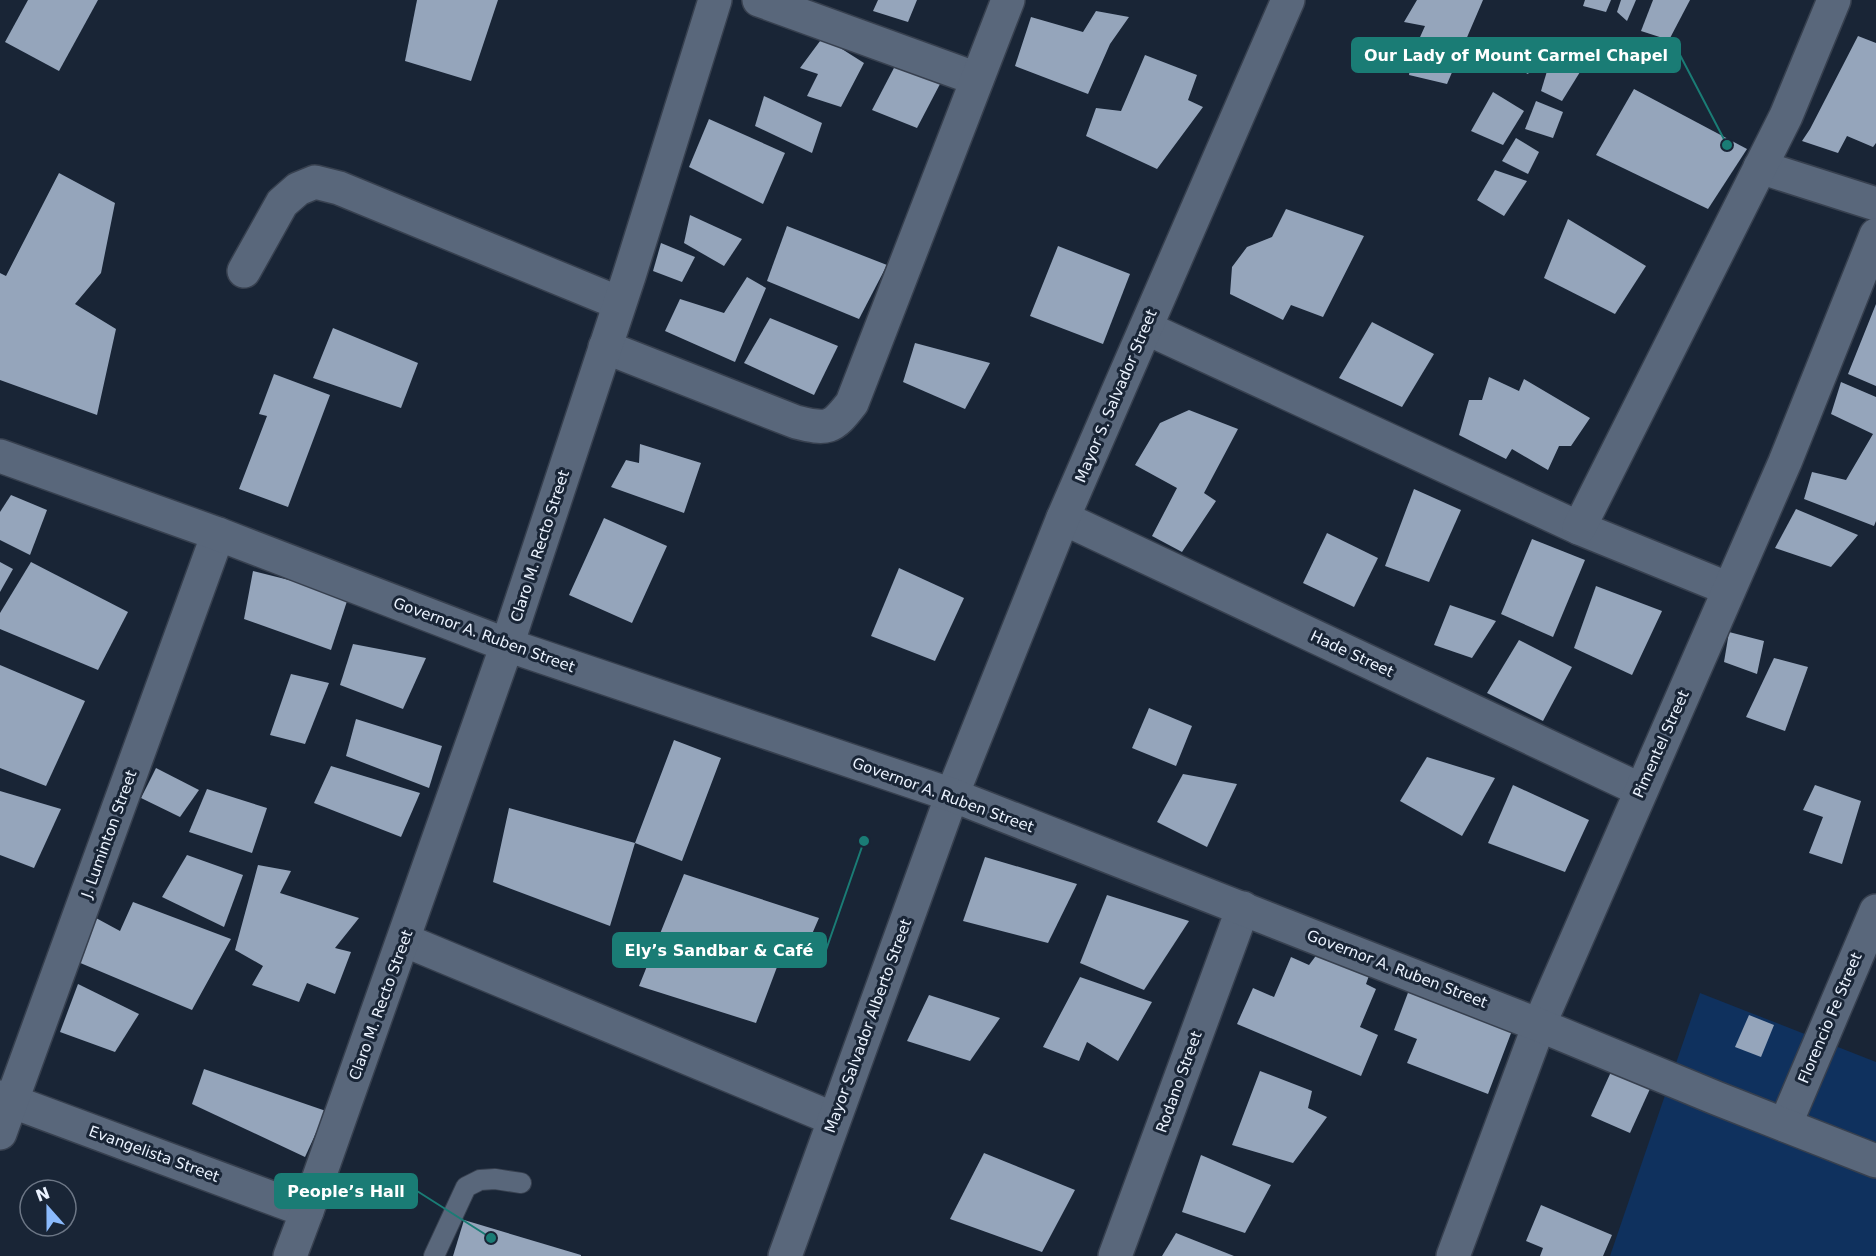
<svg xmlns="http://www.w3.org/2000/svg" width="1876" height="1256" font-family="'DejaVu Sans',sans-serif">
	<rect width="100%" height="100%" fill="#192536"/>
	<polygon fill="#0f315e" points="1700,993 1876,1062 1876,1256 1610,1256"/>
	<g fill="#95a5bb">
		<polygon points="28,0 98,0 59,71 5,42"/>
		<polygon points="417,0 498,0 471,81 405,61"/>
		<polygon points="878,0 917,0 908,22 873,11"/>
		<polygon points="1417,0 1483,0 1447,84 1409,75 1412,55 1425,26 1404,22"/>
		<polygon points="1585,0 1611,0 1606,12 1583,6"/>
		<polygon points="1621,0 1636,0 1627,21 1617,12"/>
		<polygon points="1653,0 1690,0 1669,40 1641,31"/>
		<polygon points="1096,11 1129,17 1110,44 1088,94 1015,66 1031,17 1083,32"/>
		<polygon points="1858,36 1876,43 1876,143 1873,147 1847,136 1838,153 1802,141 1810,129"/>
		<polygon points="823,37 864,63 841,107 807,96 818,74 800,68"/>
		<polygon points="1514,38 1543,51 1528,74 1504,62"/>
		<polygon points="1145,55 1197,75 1188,100 1203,107 1157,169 1086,136 1096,108 1121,111"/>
		<polygon points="1551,58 1580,72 1562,101 1541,91"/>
		<polygon points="896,64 940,84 917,128 872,110"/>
		<polygon points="1634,89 1747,149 1708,209 1596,155"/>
		<polygon points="1493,92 1524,111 1503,145 1471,131"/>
		<polygon points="764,96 822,123 812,153 755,126"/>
		<polygon points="1536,101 1563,112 1553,138 1525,129"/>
		<polygon points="709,119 785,153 763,204 689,167"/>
		<polygon points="1516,138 1539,152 1528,174 1502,161"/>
		<polygon points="1495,170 1527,181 1504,216 1477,200"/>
		<polygon points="59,173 115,203 101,273 75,304 116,329 97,415 0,380 0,273 6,276"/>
		<polygon points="1286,209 1364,236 1323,317 1291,305 1283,320 1230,294 1232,267 1247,247 1272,237"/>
		<polygon points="690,215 742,239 724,266 684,243"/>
		<polygon points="1568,219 1646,266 1615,314 1544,278"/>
		<polygon points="787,226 887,265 859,319 767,281"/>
		<polygon points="661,243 695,257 682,282 653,271"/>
		<polygon points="1058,246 1130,274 1103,344 1030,316"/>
		<polygon points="747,277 766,288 735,362 665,331 680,299 724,313"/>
		<polygon points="1876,304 1876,386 1848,374"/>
		<polygon points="770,318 838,346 814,395 744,363"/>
		<polygon points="1372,322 1434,354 1402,407 1339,378"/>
		<polygon points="333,328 418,363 401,408 313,378"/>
		<polygon points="915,343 990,363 965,409 903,382"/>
		<polygon points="274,374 330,395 288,507 239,489 267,416 259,414"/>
		<polygon points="1489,377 1519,391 1524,379 1590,418 1571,446 1559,446 1548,470 1512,449 1506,459 1459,435 1469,400 1482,400"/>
		<polygon points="1841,382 1876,397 1876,521 1874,526 1804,499 1812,472 1846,480 1873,434 1831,414"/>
		<polygon points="1189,410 1238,429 1204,493 1216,501 1182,552 1152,536 1177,488 1135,465 1160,423"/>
		<polygon points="640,444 701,463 684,513 611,487 626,460 639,463"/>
		<polygon points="1414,489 1461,510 1429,582 1385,566"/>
		<polygon points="11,495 47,510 30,555 0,540 0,512"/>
		<polygon points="1796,509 1858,535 1831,567 1775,548"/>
		<polygon points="604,518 667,546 632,623 569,595"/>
		<polygon points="1327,533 1378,558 1354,607 1303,583"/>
		<polygon points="1532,539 1585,560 1553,637 1501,614"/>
		<polygon points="0,562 13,569 0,592"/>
		<polygon points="31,562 128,612 98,670 0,629 0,613"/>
		<polygon points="899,568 964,598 935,661 871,636"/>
		<polygon points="253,571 349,595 331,650 244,619"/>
		<polygon points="1596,586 1662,611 1632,675 1574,648"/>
		<polygon points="1450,605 1496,621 1472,658 1434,645"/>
		<polygon points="1729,632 1764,641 1757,674 1724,662"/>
		<polygon points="1519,640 1572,667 1543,721 1487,693"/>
		<polygon points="353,644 426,658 403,709 340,685"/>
		<polygon points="1774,658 1808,667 1785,731 1746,717"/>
		<polygon points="0,665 85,701 46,786 0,768"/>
		<polygon points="291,674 329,683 305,744 270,735"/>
		<polygon points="1149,708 1192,726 1176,766 1132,748"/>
		<polygon points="356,719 442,746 429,788 346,756"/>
		<polygon points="674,740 721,758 682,861 635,843 610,926 493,882 509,808 635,843"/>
		<polygon points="1427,757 1495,778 1462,836 1400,801"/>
		<polygon points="331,766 420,793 401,837 314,803"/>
		<polygon points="156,768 199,790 180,817 141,798"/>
		<polygon points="1183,774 1237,784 1207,847 1157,822"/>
		<polygon points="1513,785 1589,820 1565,872 1488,843"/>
		<polygon points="1815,785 1861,801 1842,864 1809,853 1823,817 1803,810"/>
		<polygon points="207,789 267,808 252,853 189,832"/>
		<polygon points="0,791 61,809 34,868 0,855"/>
		<polygon points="187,855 243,875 224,927 162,897"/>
		<polygon points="985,857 1077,884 1048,943 963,921"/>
		<polygon points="258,865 291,871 280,893 359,918 335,948 351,952 335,994 307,983 299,1002 252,985 263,966 235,950"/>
		<polygon points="684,874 819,918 799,964 780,959 756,1023 639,986"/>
		<polygon points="1107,895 1189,921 1144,990 1080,963"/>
		<polygon points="133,902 231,939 192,1010 78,962 96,918 120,931"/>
		<polygon points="1321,949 1371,970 1366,984 1376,989 1360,1027 1378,1035 1361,1076 1237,1024 1253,988 1274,997 1291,957 1309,965"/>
		<polygon points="1080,977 1152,1002 1118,1061 1087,1042 1079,1061 1043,1047"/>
		<polygon points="78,984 139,1014 115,1052 60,1032"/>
		<polygon points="1409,990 1513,1028 1488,1094 1407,1063 1417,1039 1394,1030"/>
		<polygon points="929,995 1000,1018 970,1061 907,1041"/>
		<polygon points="1749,1015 1774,1025 1761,1057 1735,1047"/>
		<polygon points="1615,1063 1654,1080 1630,1133 1591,1116"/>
		<polygon points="204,1069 326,1111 305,1157 192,1104"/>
		<polygon points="1260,1071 1312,1091 1308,1108 1327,1117 1293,1163 1232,1145"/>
		<polygon points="984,1153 1075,1190 1042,1252 950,1219"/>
		<polygon points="1201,1155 1271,1185 1245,1233 1182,1212"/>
		<polygon points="1541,1205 1612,1235 1603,1256 1540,1256 1543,1248 1526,1241"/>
		<polygon points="464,1220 581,1255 581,1256 453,1256"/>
		<polygon points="1176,1233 1234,1256 1162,1256"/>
	</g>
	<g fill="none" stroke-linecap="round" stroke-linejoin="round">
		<g stroke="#37404f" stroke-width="22">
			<polyline id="service" points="434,1256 466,1187 480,1180 495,1179 521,1183"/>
		</g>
		<g stroke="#37404f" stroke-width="36">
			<g id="minor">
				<polyline points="759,0 977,79"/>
				<polyline points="1760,167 1876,204"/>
				<polyline points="244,271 282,203 298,189 315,182 339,188 619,303"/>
				<polyline points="1146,328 1579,528 1729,589"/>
				<path d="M 605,347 L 796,422 C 828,430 832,429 852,403 L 1008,0"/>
				<polyline points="1063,518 1641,790"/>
				<polyline points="1579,528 1786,116 1834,0"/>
				<polyline points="404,940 834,1119"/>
				<polyline points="0,1097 307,1211"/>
				<polyline points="1785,1125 1876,911"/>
				<polyline points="0,1133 218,534"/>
				<polyline points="785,1256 952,795 1063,518 1288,0"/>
				<polyline points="1115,1256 1243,908"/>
				<polyline points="1453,1256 1539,1025 1785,462 1876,235"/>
			</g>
		</g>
		<g stroke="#37404f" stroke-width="36">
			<polyline id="tertiary" points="0,456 218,534 507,645"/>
		</g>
		<g stroke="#37404f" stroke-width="36">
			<g id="secondary">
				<polyline points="507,645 952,795 1539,1025 1716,1098 1876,1161"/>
				<polyline points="290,1256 307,1211 507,645 629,276 715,0"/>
			</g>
		</g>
		<use href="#service" stroke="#59677b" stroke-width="20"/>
		<use href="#minor" stroke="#59677b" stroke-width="33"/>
		<use href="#tertiary" stroke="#59677b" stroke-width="33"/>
		<use href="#secondary" stroke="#59677b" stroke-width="33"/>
	</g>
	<g text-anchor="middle" stroke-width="6" stroke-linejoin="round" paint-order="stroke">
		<g font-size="15" fill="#ebf3ff" stroke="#192536">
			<text transform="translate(1116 396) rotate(-67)" y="5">Mayor S. Salvador Street</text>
			<text transform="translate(540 546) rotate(-72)" y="5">Claro M. Recto Street</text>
			<text transform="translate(484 635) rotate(20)" y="5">Governor A. Ruben Street</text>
			<text transform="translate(1352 654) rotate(25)" y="5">Hade Street</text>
			<text transform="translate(1661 744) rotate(-66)" y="5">Pimentel Street</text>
			<text transform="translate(943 795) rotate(20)" y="5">Governor A. Ruben Street</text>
			<text transform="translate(109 834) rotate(-70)" y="5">J. Luminton Street</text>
			<text transform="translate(1397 969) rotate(21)" y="5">Governor A. Ruben Street</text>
			<text transform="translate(381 1005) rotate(-70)" y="5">Claro M. Recto Street</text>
			<text transform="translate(1830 1018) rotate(-67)" y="5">Florencio Fe Street</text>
			<text transform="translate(868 1026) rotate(-70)" y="5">Mayor Salvador Alberto Street</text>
			<text transform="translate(1179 1082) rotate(-70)" y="5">Rodano Street</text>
			<text transform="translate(154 1154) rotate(20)" y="5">Evangelista Street</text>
		</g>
	</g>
	<path fill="none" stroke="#1a7c75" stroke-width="2" d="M1727 145L1680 55M864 841L826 950M491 1238L417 1191"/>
	<g fill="#1a7c75" stroke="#192536" stroke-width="2">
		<circle cx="1727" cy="145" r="6"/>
		<circle cx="864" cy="841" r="6"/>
		<circle cx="491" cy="1238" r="6"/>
	</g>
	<g fill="#1a7c75" stroke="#1a7c75" stroke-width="2">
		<rect x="1352" y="38" width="328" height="34" rx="6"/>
		<rect x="613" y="933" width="213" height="34" rx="6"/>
		<rect x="275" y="1174" width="142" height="34" rx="6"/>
	</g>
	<g font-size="16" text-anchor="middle" font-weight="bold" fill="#fff">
		<text x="1516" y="61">Our Lady of Mount Carmel Chapel</text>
		<text x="719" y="956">Ely’s Sandbar &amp; Café</text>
		<text x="346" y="1197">People’s Hall</text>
	</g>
	<g transform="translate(48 1208) rotate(339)"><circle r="28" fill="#192536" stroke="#6d7786" stroke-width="1.5"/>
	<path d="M0-4.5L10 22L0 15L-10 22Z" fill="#8bbafc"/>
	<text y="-9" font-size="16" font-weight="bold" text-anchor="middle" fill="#ebf3ff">N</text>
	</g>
</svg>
